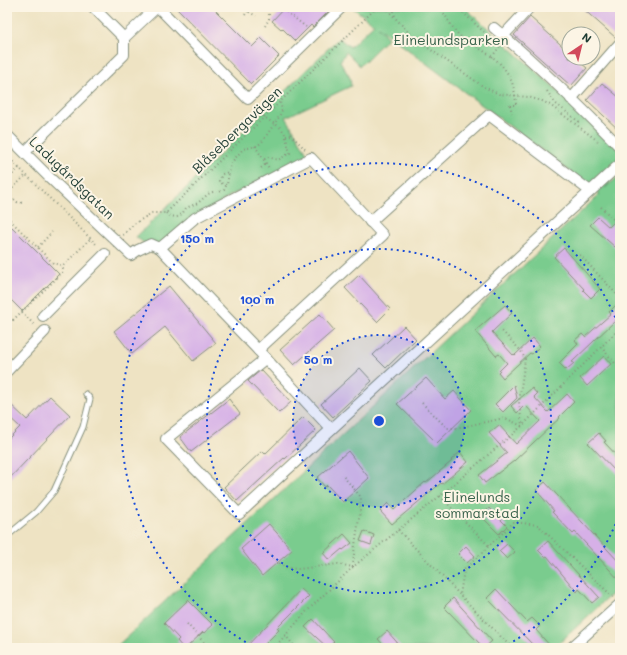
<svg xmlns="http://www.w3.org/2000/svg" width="627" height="655" font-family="Mali,sans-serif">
	<rect width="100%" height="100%" fill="#fcf5e5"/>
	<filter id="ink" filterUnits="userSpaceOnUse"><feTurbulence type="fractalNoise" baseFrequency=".025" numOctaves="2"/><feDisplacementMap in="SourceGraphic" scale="8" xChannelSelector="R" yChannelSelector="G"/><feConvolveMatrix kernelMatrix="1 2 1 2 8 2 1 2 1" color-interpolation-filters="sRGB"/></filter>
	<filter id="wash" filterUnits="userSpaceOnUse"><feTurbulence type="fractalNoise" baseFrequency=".012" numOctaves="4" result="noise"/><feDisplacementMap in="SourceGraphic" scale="16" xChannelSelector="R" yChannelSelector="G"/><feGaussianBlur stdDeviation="0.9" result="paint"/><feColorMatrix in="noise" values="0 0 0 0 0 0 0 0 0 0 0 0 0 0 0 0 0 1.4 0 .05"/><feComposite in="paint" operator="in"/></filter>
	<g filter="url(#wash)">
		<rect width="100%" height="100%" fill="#eee3c3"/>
		<polygon fill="#7acc8e" stroke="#4c8461" points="352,7 464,7 620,146 620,167 605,188 620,175 620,586 554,648 115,648 600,194 378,27 388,38 360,66 346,52 340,61 350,78 351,86 286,117 307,153 304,164 231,195 155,251 136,237 339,38 350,47 374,24"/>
		<g id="blocks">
			<g fill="#d6b0e7">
				<polygon points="175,7 212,7 252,47 261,38 279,56 251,84"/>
				<polygon points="285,7 333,7 313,27 311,25 295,41 282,28 281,29 272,21"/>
				<polygon points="581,7 611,7 620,15 620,33 616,38"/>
				<polygon points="530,17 569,52 569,58 575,58 587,68 571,86 514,35"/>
				<polygon points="602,83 620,98 620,131 587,100"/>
				<polygon points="620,216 620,242 615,247 590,225 598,217 609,227"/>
				<polygon points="12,227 59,274 22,311 7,296 7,232"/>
				<polygon points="564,248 600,289 591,298 583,290 584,289 554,257"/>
				<polygon points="359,275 390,309 377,322 345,288"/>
				<polygon points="169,286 216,343 193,361 165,327 132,354 114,331"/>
				<polygon points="620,301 620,324 616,320 572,362 574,363 566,370 559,363 578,344 575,340 582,334 585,337 611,314 609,312"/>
				<polygon points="505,305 512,313 492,332 513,355 514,354 515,355 533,338 540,346 532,354 530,353 503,378 498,372 507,363 499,354 496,356 475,331"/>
				<polygon points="320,314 334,330 294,365 280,350"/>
				<polygon points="404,326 416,339 386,368 373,355"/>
				<polygon points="604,356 611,364 587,386 580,378"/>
				<polygon points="360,368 372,381 333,417 321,404"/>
				<polygon points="261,370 291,402 279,413 248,381"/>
				<polygon points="426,378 445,399 454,391 471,410 437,443 397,404"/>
				<polygon points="514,385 517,398 503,412 495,404"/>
				<polygon points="532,388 537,394 534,397 548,412 567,394 574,402 559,417 560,418 552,425 514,461 485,483 479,475 507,453 489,433 499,425 516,444 540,421 525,405 517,413 511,406"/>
				<polygon points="50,396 70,415 7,481 7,440 20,427 7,415 7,401 27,420"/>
				<polygon points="229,399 240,414 191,452 180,437"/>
				<polygon points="303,417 316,430 285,459 284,458 237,501 224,487 262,451 265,454"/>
				<polygon points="599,433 606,441 604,442 620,459 620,476 588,443"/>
				<polygon points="348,451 369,478 343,502 327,485 325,487 317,478"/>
				<polygon points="460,452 468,462 442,484 441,483 392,524 380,511 388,503 394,510 425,482 426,483 452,461 451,460"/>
				<polygon points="545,482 620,563 620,581 575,532 573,534 552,512 554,511 536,490"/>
				<polygon points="489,508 507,526 499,534 481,516"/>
				<polygon points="269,524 292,550 262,576 241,549"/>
				<polygon points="364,531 374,535 371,545 360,541"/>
				<polygon points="344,534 352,543 343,550 342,549 329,560 323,553"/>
				<polygon points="548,541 599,597 592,603 579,589 577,592 547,556 545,557 538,550"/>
				<polygon points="507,544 515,552 507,559 499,551"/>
				<polygon points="466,546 475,556 467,563 458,554"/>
				<polygon points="301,589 309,596 277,628 279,630 261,648 245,648"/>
				<polygon points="496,589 527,622 532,618 540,626 536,630 552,648 536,648 487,598"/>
				<polygon points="453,598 492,641 484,648 444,607"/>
				<polygon points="188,600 213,625 204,633 203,632 186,648 183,648 177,641 179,639 164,623"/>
				<polygon points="313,619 334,642 328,648 305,627"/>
				<polygon points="387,631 402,648 386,648 378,639"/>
			</g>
		</g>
	</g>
	<g filter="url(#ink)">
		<use href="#blocks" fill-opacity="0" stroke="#86907c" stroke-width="1"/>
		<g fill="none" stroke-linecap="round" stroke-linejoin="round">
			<g stroke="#86907c" stroke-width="7">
				<polyline id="service" points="7,536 36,512 54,491 83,427 90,399 86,394"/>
			</g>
			<g stroke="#86907c" stroke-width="12">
				<g id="minor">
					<polyline points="93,7 124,38 157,7"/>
					<polyline points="158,7 248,99 342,7"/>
					<path d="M 494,28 C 538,65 580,106 620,147"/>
					<polyline points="503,36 530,7"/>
					<polyline points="571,99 620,43"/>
					<polyline points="7,135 49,177 131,255 138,250 151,244 160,248 258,350 331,429"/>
					<polyline points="25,152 124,55 124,38"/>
					<polyline points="370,222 489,115 590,191"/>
					<polyline points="160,248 195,218 311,158 383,235 258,350"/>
					<polyline points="43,316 105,254"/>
					<polyline points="266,358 166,439 239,514 620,164"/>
					<polyline points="7,371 45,331"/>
					<polyline points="571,648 620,604"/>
				</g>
			</g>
			<g stroke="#86907c" stroke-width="2" stroke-dasharray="1 3" stroke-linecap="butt">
				<polyline points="280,7 306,27"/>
				<polyline points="385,7 414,38 484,87 499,94 528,97 542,101 550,105 598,141"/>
				<polyline points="393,7 395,16"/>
				<path d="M 439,7 C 447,16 451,28 461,37 C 467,42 475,45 482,50 C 504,63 515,78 516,105 L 510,105 L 512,113"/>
				<polyline points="457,7 484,32"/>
				<polyline points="265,9 279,7"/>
				<polyline points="249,12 256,16"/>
				<polyline points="245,15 251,7"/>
				<polyline points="265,26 269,19 269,7"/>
				<polyline points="492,57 500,46"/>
				<polyline points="547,91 555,103 579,122"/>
				<polyline points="255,107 264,117 281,128 285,134 290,153 278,160 268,157 263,160"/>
				<polyline points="286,136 291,135 305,149"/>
				<polyline points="255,146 269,168"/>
				<polyline points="7,156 98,246"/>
				<polyline points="7,165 12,160"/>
				<polyline points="261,168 266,164"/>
				<polyline points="7,180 19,168"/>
				<polyline points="226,185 221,183 219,181 222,174 229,172"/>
				<polyline points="7,194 26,175"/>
				<polyline points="8,194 17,202 23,203"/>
				<polyline points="601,207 620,226"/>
				<polyline points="166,213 170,216 177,217 182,214 186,208 198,203 208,194 213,192 219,192 224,190 227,184 231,163 243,149 257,146 262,142 279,117 282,110 280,102"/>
				<polyline points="7,217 53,263 63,266 90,239"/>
				<polyline points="123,235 134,224 152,213 166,213 377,7"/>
				<polyline points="38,247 52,232"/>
				<polyline points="580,255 620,298"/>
				<polyline points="22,312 35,326"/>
				<polyline points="7,314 13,320 7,326"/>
				<polyline points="13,320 62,273 63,266"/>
				<polyline points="601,347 620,369"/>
				<polyline points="422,403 447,428 456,428 505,418 522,426 519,402 525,359 521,351 501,330"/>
				<polyline points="620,434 619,437 620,441"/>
				<polyline points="440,496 489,546"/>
				<polyline points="398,530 460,595"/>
				<path d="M 265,549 L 276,561 L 287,568 L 299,569 L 338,564 L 353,567 C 354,543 360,521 361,497 L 343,476"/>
				<polyline points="187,624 209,648"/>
				<polyline points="285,635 296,648"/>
				<polyline points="274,648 307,611 353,567 440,496 522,426 620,328"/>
				<polyline points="512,648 460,595 464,570 514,522 538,525 613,597"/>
			</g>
			<use href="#service" stroke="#fff" stroke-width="5"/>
			<use href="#minor" stroke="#fff" stroke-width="10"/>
		</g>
	</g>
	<circle cx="379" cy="421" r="86" fill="#1d4ed8" fill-opacity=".12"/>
	<g fill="none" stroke="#1d4ed8" stroke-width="2" stroke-dasharray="2 4">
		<circle cx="379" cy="421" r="86"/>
		<circle cx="379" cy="421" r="172"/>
		<path d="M620 513A258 258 0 0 1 502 648M256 648A258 258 0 1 1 620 329"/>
	</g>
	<g text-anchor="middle" stroke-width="4" stroke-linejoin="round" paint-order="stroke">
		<g font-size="14" fill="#36614a" stroke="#fcf5e5">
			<text x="451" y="45">Elinelundsparken</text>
			<text x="477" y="502">Elinelunds<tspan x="477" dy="16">sommarstad</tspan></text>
		</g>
		<g font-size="14" fill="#1f3d34" stroke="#fcf5e5">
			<text transform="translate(237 130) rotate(-44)" y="5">Blåsebergavägen</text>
			<text transform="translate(72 178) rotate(44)" y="5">Ladugårdsgatan</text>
		</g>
	</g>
	<circle cx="379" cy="421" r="6" fill="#1d4ed8" stroke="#fcf5e5" stroke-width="2"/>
	<g font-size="12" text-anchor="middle" font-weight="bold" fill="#1d4ed8" stroke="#fcf5e5" stroke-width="4" stroke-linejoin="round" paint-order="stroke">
		<text x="197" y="243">150 m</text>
		<text x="257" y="304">100 m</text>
		<text x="318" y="364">50 m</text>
	</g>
	<rect width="627" height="655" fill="none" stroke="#fcf5e5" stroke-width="24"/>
	<g transform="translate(581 46) rotate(35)"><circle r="19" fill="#fcf5e5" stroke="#a4ab9e"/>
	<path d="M0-3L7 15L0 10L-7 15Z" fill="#d1495b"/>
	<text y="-6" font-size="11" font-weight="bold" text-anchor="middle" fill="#1f3d34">N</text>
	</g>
</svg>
